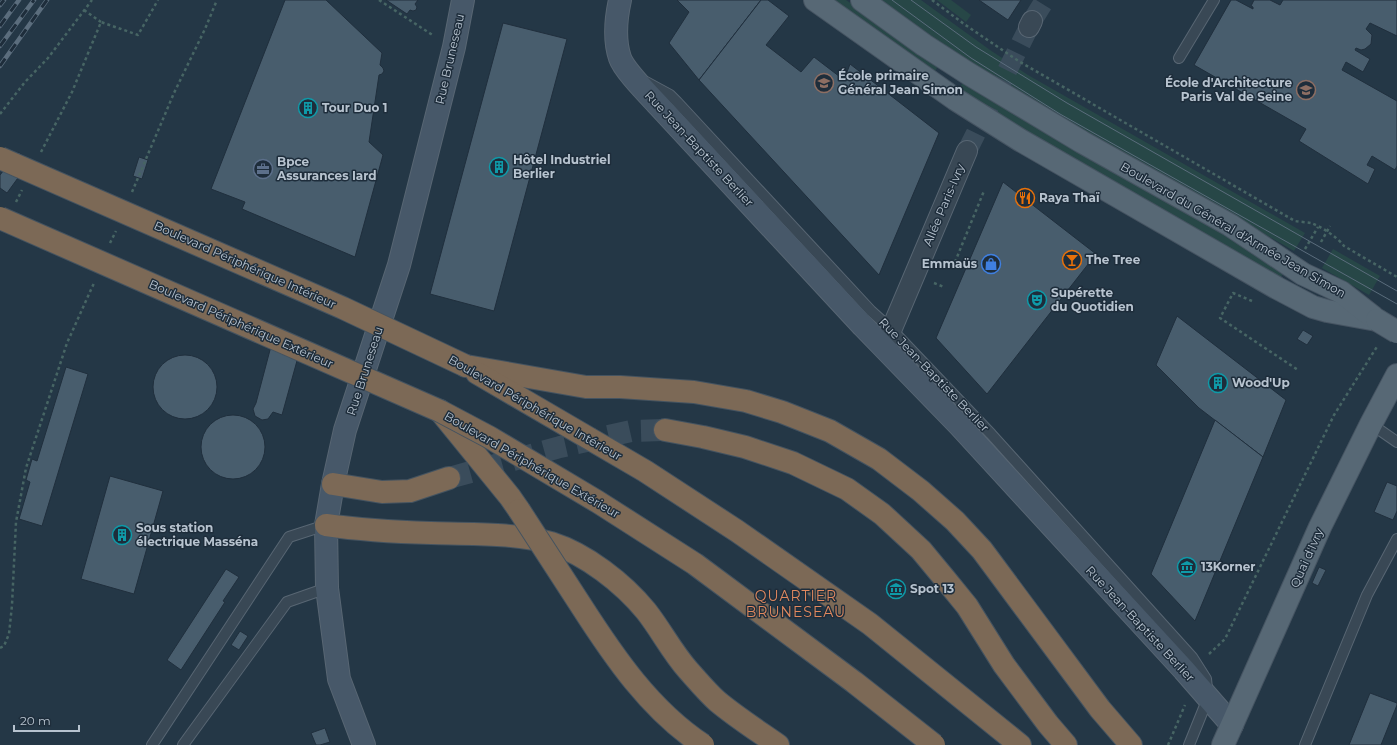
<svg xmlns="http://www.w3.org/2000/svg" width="1397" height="745" font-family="Montserrat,sans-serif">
	<rect width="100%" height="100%" fill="#243746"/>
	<g fill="#274747">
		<polygon points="829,0 846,0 939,65 933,74"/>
		<path d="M 880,0 L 921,0 L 990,50 L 1028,75 L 1305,233 L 1294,251 C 1154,171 1009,96 880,0 Z"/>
		<polygon points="937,0 951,0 971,15 966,22"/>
		<polygon points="964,81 1077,149 1270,261 1283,273 1280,279 1071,160 958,90"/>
		<polygon points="1333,249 1380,276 1369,295 1322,268"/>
	</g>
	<g fill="#485d6d" stroke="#202f3d">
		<polygon points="285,0 326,0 382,53 380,65 383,68 384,71 382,74 379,75 369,142 383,155 355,257 242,209 245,202 211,189"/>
		<polygon points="386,0 418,0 415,4 417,7 416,10 413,11 410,10 407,14"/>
		<polygon points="677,0 761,0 699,80 669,43 689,12"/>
		<polygon points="761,0 768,0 789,16 766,45 801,72 814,57 844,80 850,64 939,133 879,275 699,80"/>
		<polygon points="979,0 1021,0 1008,20"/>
		<polygon points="1231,0 1236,0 1253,9 1253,7 1251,6 1254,0 1270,0 1280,5 1283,0 1397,0 1397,36 1370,23 1366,29 1372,35 1371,44 1365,49 1361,50 1356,48 1355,50 1370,59 1363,72 1346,62 1342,70 1397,101 1397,166 1395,170 1372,156 1367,165 1375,169 1368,184 1299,141 1306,129 1194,65"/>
		<polygon points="503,23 567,39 494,311 430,294"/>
		<polygon points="18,152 36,164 23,171 7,193 0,188 0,175"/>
		<polygon points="139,157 148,160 142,179 133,176"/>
		<polygon points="1003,182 1096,254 987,394 936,338"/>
		<polygon points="1177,316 1286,400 1263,457 1199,408 1156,365"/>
		<polygon points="1303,330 1313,336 1307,345 1297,339"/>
		<polygon points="275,331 303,339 282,415 273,412 268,419 262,420 255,416 253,409 256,403"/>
		<circle cx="185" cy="387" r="32"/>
		<polygon points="66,367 88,374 42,526 19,519 30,482 26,480 32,459 37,461"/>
		<circle cx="233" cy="447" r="32"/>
		<polygon points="1215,420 1263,457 1195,621 1151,574"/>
		<polygon points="110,476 163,491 134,594 81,579"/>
		<polygon points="1387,482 1397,486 1397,511 1393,520 1374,512"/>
		<polygon points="1319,567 1326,570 1318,586 1312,583"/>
		<polygon points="226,569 239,577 223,601 225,602 181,670 167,660"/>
		<polygon points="240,631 248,636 239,650 231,645"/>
		<polygon points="1370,693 1397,703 1397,705 1381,745 1349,745"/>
		<polygon points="325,728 330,742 320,745 316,745 311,733"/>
	</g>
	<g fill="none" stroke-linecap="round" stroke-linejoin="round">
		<g stroke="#3a4c5b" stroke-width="20" stroke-dasharray="20 10" stroke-linecap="butt">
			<polyline points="1032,21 1045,0"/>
			<polyline points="967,151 1029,27"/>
		</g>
		<polyline stroke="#3a4c5b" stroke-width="22" stroke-dasharray="22 11" stroke-linecap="butt" points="449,478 560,447 631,431 665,430"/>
		<g stroke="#586673" stroke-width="12">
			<g id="lane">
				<polyline points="1179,58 1214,0"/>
				<polyline points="646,82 670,95 677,102 871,311 891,329 991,434 1192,657 1206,679 1208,698 1189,745"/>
				<polyline points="1371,424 1397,442"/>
				<polyline points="152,745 289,537 326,525"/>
				<polyline points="183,745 287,602 327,588"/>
				<polyline points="1305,745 1367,595 1397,539"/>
			</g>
		</g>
		<g stroke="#586673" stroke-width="22">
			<g id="street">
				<polyline points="1029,27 1032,21"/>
				<polyline points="884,347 967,151"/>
			</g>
		</g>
		<g stroke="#586673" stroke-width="24">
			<g id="secondary">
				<path d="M 620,0 C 616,18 614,40 620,58 C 624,70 649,95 659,106 L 863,326 L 959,425 L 1184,670 L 1232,725"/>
				<polyline points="364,745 339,679 327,588 326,525 333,484 345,430 399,265 454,47 463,0"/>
			</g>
		</g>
		<g stroke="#465462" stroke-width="24">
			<g id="primary">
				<polyline points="815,0 955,99 1020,140 1277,288 1313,307 1327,311 1377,320"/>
				<polyline points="862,0 924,45 969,74 1082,142 1230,225 1303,274 1341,292 1373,317"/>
				<polyline points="1223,745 1320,527 1371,424 1397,375"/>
			</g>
		</g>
		<g stroke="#445360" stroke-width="24">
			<g id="highway">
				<polyline points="466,366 586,387 620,387 694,392 746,401 782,412 830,431 879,459 921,491 955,521 982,550 1100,709 1131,745"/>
				<polyline points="477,373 645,471 737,531 870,624 1020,745"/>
				<polyline points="440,411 510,497 519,510"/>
				<polyline points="665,430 703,437 745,447 793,463 847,489 882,514 921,550 945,579 967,606 1004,665 1048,724 1066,745"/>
				<polyline points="333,484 382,492 410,491 449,478"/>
				<path d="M 326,525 C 361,530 396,532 431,533 C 469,534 515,533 551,543 C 586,554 623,583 646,611 C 661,630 672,652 688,670 C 697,680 707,692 717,701 C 736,717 758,731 778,745"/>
			</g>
		</g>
		<g stroke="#476564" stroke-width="2.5" stroke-dasharray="3 3" stroke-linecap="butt">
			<polyline points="379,0 434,36"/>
			<path d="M 932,0 L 964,24 L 1020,62 L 1295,221 C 1300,222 1306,222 1311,223 C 1322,227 1337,237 1344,246 L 1397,277"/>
			<polyline points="84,10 101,22"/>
			<polyline points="0,114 25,82 48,58 92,0"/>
			<polyline points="41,152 72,92 101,22 138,35 158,0"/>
			<polyline points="132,192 174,93 205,29 217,0"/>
			<polyline points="16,202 22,190"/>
			<polyline points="1321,242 1330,226"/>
			<polyline points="110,243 116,231"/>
			<polyline points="1305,249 1318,227"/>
			<polyline points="955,262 984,191"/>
			<polyline points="934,283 944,287"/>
			<polyline points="1252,301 1233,293 1220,318 1298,370"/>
			<polyline points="0,648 4,646 9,634 12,605 16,522 26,468 67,343 94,283"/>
			<polyline points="1209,654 1225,639 1334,415 1378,345"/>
			<polyline points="1168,745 1185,705"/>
		</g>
		<use href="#lane" stroke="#394855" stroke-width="10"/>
		<use href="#street" stroke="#394855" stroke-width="20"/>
		<use href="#secondary" stroke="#475869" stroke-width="22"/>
		<use href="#primary" stroke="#576875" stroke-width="22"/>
		<use href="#highway" stroke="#7c6956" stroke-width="22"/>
		<g stroke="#5b6d7d" stroke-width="1">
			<polyline points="892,0 971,58 1060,114 1397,304"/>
			<polyline points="911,0 976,47 1067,103 1397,291"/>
		</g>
		<g stroke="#5b6d7d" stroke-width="4.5">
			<g id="rail">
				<polyline points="0,5 4,0"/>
				<polyline points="0,26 19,0"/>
				<polyline points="0,46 34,0"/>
				<polyline points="0,66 47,0"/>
			</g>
		</g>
		<use href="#rail" stroke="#1e2d3b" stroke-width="3" stroke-dasharray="9" stroke-linecap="butt"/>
		<g stroke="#465462" stroke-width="24" stroke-linecap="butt">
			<polyline id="primary-bridge" points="1377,320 1397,332"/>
		</g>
		<g stroke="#445360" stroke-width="24" stroke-linecap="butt">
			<g id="highway-bridge">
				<polyline points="0,158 343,308 466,366"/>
				<polyline points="0,218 440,411 489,437 598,502 695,564 854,682 934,745"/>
				<path d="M 519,510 C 539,541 560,573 580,604 C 614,657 650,710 703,745"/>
			</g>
		</g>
		<use href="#primary-bridge" stroke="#576875" stroke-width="22"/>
		<use href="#highway-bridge" stroke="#7c6956" stroke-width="22"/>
	</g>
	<defs>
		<g id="school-ring" transform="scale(1)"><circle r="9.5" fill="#1e2d3b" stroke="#8d6e63" stroke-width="1.5"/><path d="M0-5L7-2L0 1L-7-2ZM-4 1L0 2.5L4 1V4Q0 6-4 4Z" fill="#8d6e63"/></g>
		<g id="university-ring" transform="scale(1)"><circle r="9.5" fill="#1e2d3b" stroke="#8d6e63" stroke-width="1.5"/><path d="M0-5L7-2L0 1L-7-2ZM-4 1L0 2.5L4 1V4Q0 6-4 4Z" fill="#8d6e63"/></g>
		<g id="building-ring" transform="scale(1)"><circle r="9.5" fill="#1e2d3b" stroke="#0f9aa8" stroke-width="1.5"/><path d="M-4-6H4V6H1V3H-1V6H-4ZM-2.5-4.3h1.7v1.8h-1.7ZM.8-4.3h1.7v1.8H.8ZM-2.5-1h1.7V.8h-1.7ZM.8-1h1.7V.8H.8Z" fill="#0f9aa8"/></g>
		<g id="office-ring" transform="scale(1)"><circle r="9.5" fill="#1e2d3b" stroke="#5c6f8a" stroke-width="1.5"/><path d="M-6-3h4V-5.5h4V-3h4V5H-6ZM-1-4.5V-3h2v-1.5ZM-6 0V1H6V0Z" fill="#5c6f8a"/></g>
		<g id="restaurant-ring" transform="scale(1)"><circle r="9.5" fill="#1e2d3b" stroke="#e8710a" stroke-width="1.5"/><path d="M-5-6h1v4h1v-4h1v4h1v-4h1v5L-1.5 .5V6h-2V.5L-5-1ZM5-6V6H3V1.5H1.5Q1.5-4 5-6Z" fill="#e8710a"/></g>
		<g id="bar-ring" transform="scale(1)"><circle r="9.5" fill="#1e2d3b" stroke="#e8710a" stroke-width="1.5"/><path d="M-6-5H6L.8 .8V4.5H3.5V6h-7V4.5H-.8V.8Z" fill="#e8710a"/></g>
		<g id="shop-ring" transform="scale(1)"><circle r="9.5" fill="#1e2d3b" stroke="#3f7fe0" stroke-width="1.5"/><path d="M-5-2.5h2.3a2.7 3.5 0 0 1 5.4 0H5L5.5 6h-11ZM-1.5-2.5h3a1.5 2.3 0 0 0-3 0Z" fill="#3f7fe0"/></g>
		<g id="theatre-ring" transform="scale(1)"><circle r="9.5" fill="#1e2d3b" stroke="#0f9aa8" stroke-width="1.5"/><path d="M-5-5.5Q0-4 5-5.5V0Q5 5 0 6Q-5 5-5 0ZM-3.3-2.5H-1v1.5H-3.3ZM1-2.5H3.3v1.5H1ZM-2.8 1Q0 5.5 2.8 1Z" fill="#0f9aa8"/></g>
		<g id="museum-ring" transform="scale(1)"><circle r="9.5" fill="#1e2d3b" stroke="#0f9aa8" stroke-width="1.5"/><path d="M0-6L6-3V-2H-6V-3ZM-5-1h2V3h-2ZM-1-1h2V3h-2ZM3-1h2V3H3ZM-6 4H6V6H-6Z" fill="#0f9aa8"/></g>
	</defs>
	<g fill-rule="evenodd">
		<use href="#school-ring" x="824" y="83"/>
		<use href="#university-ring" x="1306" y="90"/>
		<use href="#building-ring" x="308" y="108"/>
		<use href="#building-ring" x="499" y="167"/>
		<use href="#office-ring" x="263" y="169"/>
		<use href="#restaurant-ring" x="1025" y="198"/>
		<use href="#bar-ring" x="1072" y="260"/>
		<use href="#shop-ring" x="991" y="264"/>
		<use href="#theatre-ring" x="1037" y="300"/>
		<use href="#building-ring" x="1218" y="383"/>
		<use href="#building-ring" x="122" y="535"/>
		<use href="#museum-ring" x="1187" y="567"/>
		<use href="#museum-ring" x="896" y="589"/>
	</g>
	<g text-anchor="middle" stroke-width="3" stroke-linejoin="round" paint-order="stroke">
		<g font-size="12" fill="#b7c3cf" stroke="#1e2d3b">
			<text transform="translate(450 59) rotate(-77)" y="4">Rue Bruneseau</text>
			<text transform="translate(699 149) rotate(47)" y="4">Rue Jean-Baptiste Berlier</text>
			<text transform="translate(944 205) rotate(-67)" y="4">Allée Paris-Ivry</text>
			<text transform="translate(1233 230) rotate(30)" y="4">Boulevard du Général d'Armée Jean Simon</text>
			<text transform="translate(245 265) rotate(24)" y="4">Boulevard Périphérique Intérieur</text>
			<text transform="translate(241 324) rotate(24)" y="4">Boulevard Périphérique Extérieur</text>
			<text transform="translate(365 371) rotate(-72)" y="4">Rue Bruneseau</text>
			<text transform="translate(934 375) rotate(46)" y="4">Rue Jean-Baptiste Berlier</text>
			<text transform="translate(535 408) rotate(30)" y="4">Boulevard Périphérique Intérieur</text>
			<text transform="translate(532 465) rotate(30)" y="4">Boulevard Périphérique Extérieur</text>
			<text transform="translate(1307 558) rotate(-66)" y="4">Quai d'Ivry</text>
			<text transform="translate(1140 624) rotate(47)" y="4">Rue Jean-Baptiste Berlier</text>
		</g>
		<g font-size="12" font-weight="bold" fill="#b7c3cf" stroke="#1e2d3b" text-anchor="start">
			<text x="838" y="80">École primaire<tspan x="838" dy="14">Général Jean Simon</tspan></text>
			<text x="1292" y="87" text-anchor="end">École d'Architecture<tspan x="1292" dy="14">Paris Val de Seine</tspan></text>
			<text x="322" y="112">Tour Duo 1</text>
			<text x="513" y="164">Hôtel Industriel<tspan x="513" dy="14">Berlier</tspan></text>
			<text x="277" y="166">Bpce<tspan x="277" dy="14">Assurances Iard</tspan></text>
			<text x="1039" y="202">Raya Thaï</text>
			<text x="1086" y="264">The Tree</text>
			<text x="977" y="268" text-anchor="end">Emmaüs</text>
			<text x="1051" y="297">Supérette<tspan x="1051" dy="14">du Quotidien</tspan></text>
			<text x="1232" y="387">Wood'Up</text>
			<text x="136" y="532">Sous station<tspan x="136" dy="14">électrique Masséna</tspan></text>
			<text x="1201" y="571">13Korner</text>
			<text x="910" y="593">Spot 13</text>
		</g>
		<g font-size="14" letter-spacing="1" fill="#e1895f" stroke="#1e2d3b">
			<text x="796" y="601">QUARTIER<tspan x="796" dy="16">BRUNESEAU</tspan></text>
		</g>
	</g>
	<path d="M14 725v6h65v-6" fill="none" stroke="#b7c3cf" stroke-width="2"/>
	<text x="20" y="725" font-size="12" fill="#b7c3cf" stroke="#1e2d3b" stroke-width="3" paint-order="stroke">20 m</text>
</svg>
